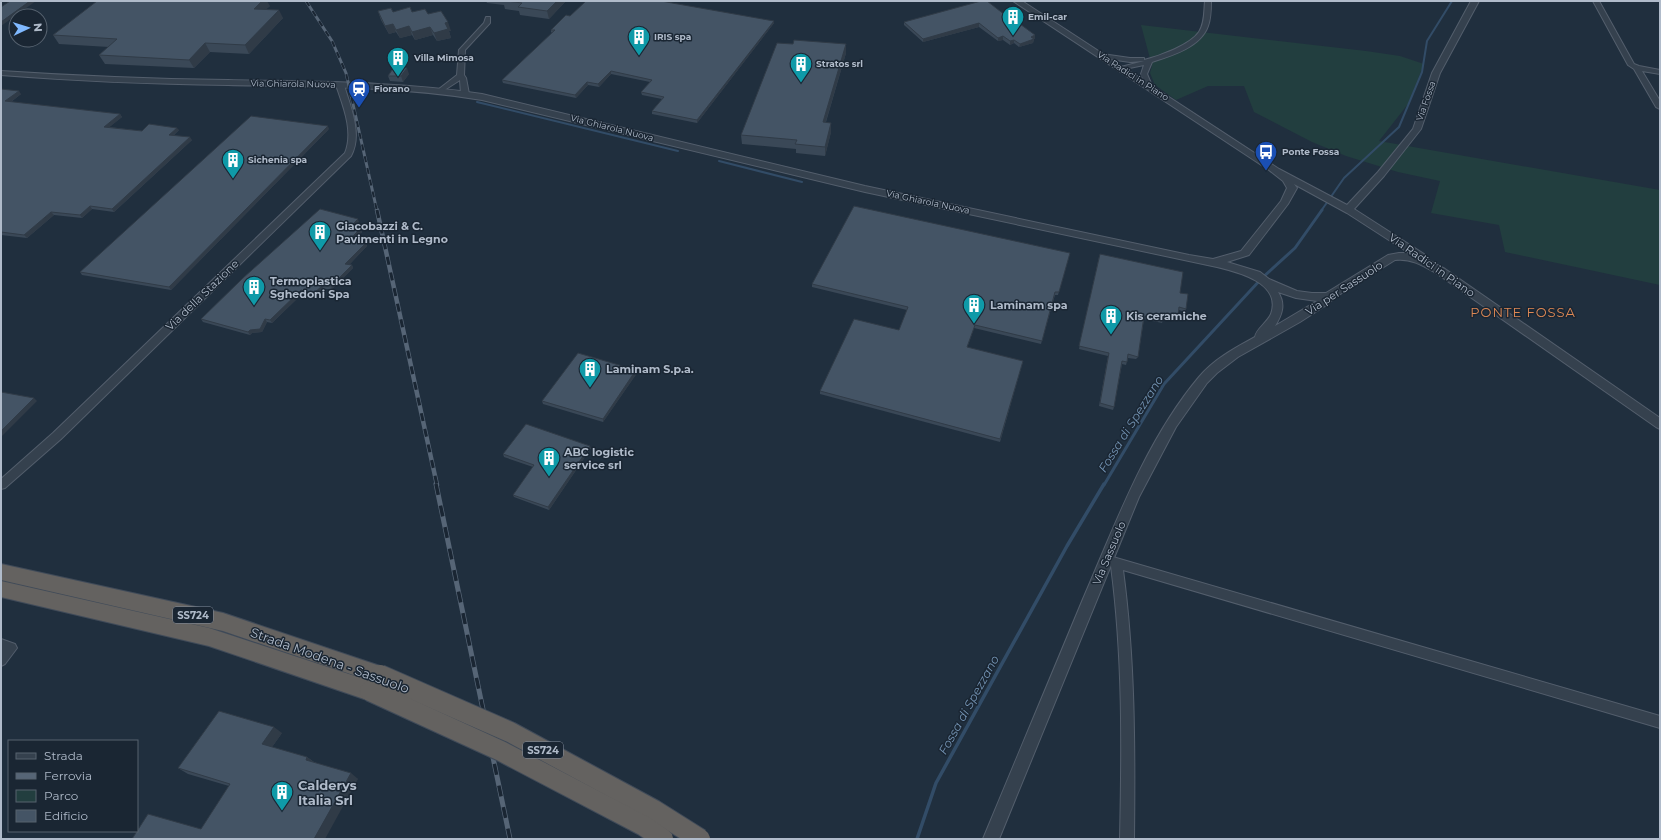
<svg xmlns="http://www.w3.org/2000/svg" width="1661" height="840" font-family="Montserrat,sans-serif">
	<rect width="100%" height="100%" fill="#202f3e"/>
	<polygon fill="#223e3f" points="1141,25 1366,51 1400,56 1424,64 1408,104 1379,141 1660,190 1660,285 1505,252 1499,225 1431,213 1440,181 1398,172 1346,156 1312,142 1254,112 1244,86 1208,86 1176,100 1155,85 1150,73 1152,66"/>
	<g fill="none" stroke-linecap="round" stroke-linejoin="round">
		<g stroke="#324c67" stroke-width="2">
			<polyline points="477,102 678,151"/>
			<polyline points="719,161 802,182"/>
			<polyline points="1321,211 1344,178 1399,127 1422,72 1427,41 1452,1"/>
		</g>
		<polyline stroke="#324c67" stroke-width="3" points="1104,485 1164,384 1262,278 1295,248 1322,210"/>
		<polyline stroke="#324c67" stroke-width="3.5" points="917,839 936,783 1067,546 1104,484"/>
		<g stroke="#535e6c" stroke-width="2">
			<g id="minor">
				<path d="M 1205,1 L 1211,1 C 1211,9 1211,18 1208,26 C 1201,47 1171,56 1152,62 L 1147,74 L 1152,86 L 1150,87 L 1146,87 L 1141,74 L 1144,65 L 1120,70 L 1117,68 L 1144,61 L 1130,62 L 1102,58 L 1099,56 L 1102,54 L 1130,58 L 1144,58 L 1144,60 C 1160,56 1190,45 1199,32 C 1205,23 1204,11 1205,1 Z"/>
				<polygon points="1593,1 1599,1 1634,64 1639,66 1660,70 1660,74 1642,71 1660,101 1660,109 1656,107 1634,69 1628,65"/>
				<polygon points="486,17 490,17 490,23 465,50 464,75 466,78 469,94 465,96 461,94 460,80 443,91 439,91 439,89 457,75 459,50 484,23"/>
				<path d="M 340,83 L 344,85 C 350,106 363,134 351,156 L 61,439 L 5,488 L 1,489 L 1,479 L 53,433 L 345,153 C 354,131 343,106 336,85 Z"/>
				<path d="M 1106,555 L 1660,716 L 1660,728 L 1123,570 C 1135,659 1135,749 1134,839 L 1120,839 C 1122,748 1123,657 1111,566 L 1102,563 L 1100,560 L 1102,557 Z"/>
				<polygon points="1,639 15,644 17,648 5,664 1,666"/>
			</g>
		</g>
		<g stroke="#535e6c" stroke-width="2">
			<path id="tertiary" d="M 1013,1 L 1022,1 L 1279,169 L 1347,205 L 1378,172 L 1413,129 L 1432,73 L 1471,1 L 1479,1 L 1440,73 L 1421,129 L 1384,176 L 1354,209 L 1424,254 L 1425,256 L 1424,258 L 1445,269 L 1660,418 L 1660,429 L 1656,427 L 1436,273 C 1422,265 1410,258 1395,260 L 1334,298 L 1328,304 L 1300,322 L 1238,357 L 1217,373 L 1207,383 L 1176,427 L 1139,497 L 999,839 L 983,839 C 1016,759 1050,679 1083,599 C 1115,525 1146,440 1199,377 C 1214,359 1235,348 1255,337 C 1256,329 1267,323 1271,314 C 1282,283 1238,272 1217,267 L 865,192 L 482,100 C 398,86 313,87 228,85 C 152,84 77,81 1,75 L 1,71 C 77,76 152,79 228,80 C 313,82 398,81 482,94 L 865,186 L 1189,255 L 1213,259 L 1241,251 L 1281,201 L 1287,188 L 1283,181 L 1269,170 ZM 1294,184 L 1347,213 L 1409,253 L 1399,253 L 1388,255 L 1326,293 L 1312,293 L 1297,291 L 1269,279 L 1260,272 L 1227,262 L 1249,255 L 1288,204 L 1297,188 ZM 1278,292 L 1296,298 L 1317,301 L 1275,326 C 1282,315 1286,304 1278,292 Z"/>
		</g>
		<g stroke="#404b59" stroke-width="2">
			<g id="trunk">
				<polygon points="1,564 223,613 380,666 387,668 390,675 387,682 380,684 223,631 1,580"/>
				<polygon points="1,581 209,628 370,681 377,684 380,691 377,698 370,701 209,646 1,597"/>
			</g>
		</g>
		<use href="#minor" fill="#35414e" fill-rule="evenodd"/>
		<use href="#tertiary" fill="#35414e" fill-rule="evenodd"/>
		<use href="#trunk" fill="#646260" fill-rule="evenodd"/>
		<g stroke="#566576" stroke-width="3">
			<polyline id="rail-far2" points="306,1 332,41 346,73 377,211"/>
		</g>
		<g stroke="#566576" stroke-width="4.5">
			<polyline id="rail-far1" points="377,210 437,485"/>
		</g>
		<g stroke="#566576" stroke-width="5">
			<polyline id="rail" points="436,484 510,839"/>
		</g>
		<use href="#rail-far2" stroke="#1a2633" stroke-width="2" stroke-dasharray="6" stroke-linecap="butt"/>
		<use href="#rail-far1" stroke="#1a2633" stroke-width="3" stroke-dasharray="8" stroke-linecap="butt"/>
		<use href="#rail" stroke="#1a2633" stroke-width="3.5" stroke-dasharray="11" stroke-linecap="butt"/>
		<g stroke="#404b59" stroke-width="22" stroke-linecap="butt">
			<g id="trunk-bridge">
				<polyline points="380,675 510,732 654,810 700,839"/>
				<polyline points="370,691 501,751 644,826 663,839"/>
			</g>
		</g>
		<use href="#trunk-bridge" stroke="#646260" stroke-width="20"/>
	</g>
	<g fill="#3a4857">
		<polygon points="486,1 566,1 549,19 520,15 519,11 505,9 504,5 487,3"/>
		<polygon points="270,6 266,9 283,18 249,54 210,52 194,68 105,64 99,55 109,47 59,44 53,35"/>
		<polygon points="378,11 393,12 428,14 451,31 449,31 451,38 437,41 433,35 415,40 412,35 400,38 396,32 389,34 381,20"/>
		<polygon points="570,16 774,23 697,123 652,114 652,111 662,99 642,95 641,92 650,82 611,74 599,87 588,85 576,98 503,83 502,80 552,33 551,32 551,30"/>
		<polygon points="904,22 1018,25 1035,35 1035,39 1034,39 1033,43 1019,47 1014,43 1010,45 1003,40 998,41 979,27 923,42 904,25"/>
		<polygon points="793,44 846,44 846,53 826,122 831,132 825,156 796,153 796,149 742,144 741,135"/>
		<polygon points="409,74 403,82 390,81 388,76"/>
		<polygon points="1,89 21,94 11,102 120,114 122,117 109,127 142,131 179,130 174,135 192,140 114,212 92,209 82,218 54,215 27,238 1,235"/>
		<polygon points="329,129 171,290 82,275 80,272"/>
		<polygon points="359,222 354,228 360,229 362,232 354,240 366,243 367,246 349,265 352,265 353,268 332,289 324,289 315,297 303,293 272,323 267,322 262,332 252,333 250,335 203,322 201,319"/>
		<polygon points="1070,253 1058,295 1055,295 1041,344 974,328 967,348 1023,361 1000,442 820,394 820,391 899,330 907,310 812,287 812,284"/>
		<polygon points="1099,257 1180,293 1186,309 1185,312 1179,310 1178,317 1177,320 1164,318 1162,323 1144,319 1138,357 1136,359 1128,358 1126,365 1122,364 1114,407 1113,410 1099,406 1108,356 1079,349"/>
		<polygon points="637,373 603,422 543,404 542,401"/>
		<polygon points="591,448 549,510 514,497 513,495 533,467 504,457 503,454"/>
		<polygon points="282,733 272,747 307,757 314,762 358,779 201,829 229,786 188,774 178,768"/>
	</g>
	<g fill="#303b47">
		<polygon points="30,1 36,1 1,26 1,22"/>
		<polygon points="262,1 267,1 270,6 258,17 254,9"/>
		<polygon points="557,1 566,1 549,19 547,11"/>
		<polygon points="279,10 283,18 249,54 245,45"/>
		<polygon points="774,21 774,23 697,123 697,120"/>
		<polygon points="448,22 451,31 449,31 451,38 437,41 434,33 445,23"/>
		<polygon points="979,23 979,27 923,42 923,39"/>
		<polygon points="393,24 396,32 389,34 385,26"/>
		<polygon points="409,26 412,35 400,38 396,30"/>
		<polygon points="430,27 433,35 415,40 412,32"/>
		<polygon points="1035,35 1035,39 1030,40 1031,37"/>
		<polygon points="1003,36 1003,40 998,41 998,38"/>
		<polygon points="1034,39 1033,43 1019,47 1020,44"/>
		<polygon points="1014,40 1014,43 1010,45 1010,41"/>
		<polygon points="205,43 210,52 194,68 189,60"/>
		<polygon points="846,44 846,53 823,131 823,122"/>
		<polygon points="407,68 409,74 403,82 401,76"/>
		<polygon points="611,71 611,74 599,87 598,84"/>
		<polygon points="587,82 588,85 576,98 575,95"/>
		<polygon points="19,91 21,94 8,104 5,101"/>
		<polygon points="120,114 122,117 106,130 104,127"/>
		<polygon points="831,123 831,132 825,156 825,147"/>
		<polygon points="328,126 329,129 171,290 169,287"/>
		<polygon points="177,128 179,130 171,137 169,135"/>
		<polygon points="190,137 192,140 114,212 112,209"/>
		<polygon points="90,206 92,209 82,218 80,215"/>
		<polygon points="51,212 54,215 27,238 24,235"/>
		<polygon points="358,219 359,222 351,230 350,227"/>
		<polygon points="360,229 362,232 351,242 350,239"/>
		<polygon points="366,243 367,246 347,267 345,264"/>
		<polygon points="352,265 353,268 332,289 331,286"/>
		<polygon points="322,286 324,289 315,297 313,294"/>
		<polygon points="301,290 303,293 272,323 270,320"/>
		<polygon points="265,319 267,322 262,332 252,333 250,335 248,332"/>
		<polygon points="636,370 637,373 603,422 603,419"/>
		<polygon points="34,398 37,401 1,437 1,431"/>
		<polygon points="590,446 591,448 549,510 548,507"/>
		<polygon points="274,727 282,733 270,750 262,744"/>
		<polygon points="307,757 315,763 306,760"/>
		<polygon points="351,773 358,779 325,839 314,839"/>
	</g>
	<g fill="#445465" stroke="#303b47">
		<polygon points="10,1 30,1 1,22 1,7"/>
		<polygon points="97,1 262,1 254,9 279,10 245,45 205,43 189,60 99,55 117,39 53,35"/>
		<polygon points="507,1 557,1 547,11 518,7 522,3"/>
		<polygon points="586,1 661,1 774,21 697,120 652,111 664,97 641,92 652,80 611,71 598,84 587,82 575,95 502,80 555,30 551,30 566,15 570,16"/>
		<polygon points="981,1 987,1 1018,25 1020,24 1035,35 1031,37 1034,39 1020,44 1014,40 1010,41 1003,36 998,38 979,23 923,39 904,22"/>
		<polygon points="410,7 412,12 425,9 428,14 441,11 448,22 445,23 448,29 434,33 430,27 412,32 409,26 396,30 393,24 385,26 378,11 391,8 393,12"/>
		<polygon points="794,40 846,44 823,122 831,123 825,147 795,144 797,140 741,135 777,43 793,44"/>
		<polygon points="394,67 407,68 401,76 388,76"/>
		<polygon points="1,89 19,91 5,101 120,114 104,127 142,131 149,124 177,128 169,135 190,137 112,209 90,206 80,215 51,212 24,235 1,232"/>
		<polygon points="251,116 328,126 169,287 80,272"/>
		<polygon points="854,206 1070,253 1059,292 1055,292 1042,341 975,325 967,347 1023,361 1000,439 820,391 854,319 899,330 908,307 812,284"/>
		<polygon points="320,209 358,219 350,227 360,229 350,239 366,243 345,264 352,265 331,286 322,286 313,294 301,290 270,320 265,319 260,329 250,330 248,332 201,319 243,278"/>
		<polygon points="1100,254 1183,272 1180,293 1188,294 1186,309 1179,307 1178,317 1164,315 1164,320 1144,316 1138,357 1128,354 1127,362 1122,361 1114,407 1100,403 1109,353 1079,346"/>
		<polygon points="578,353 636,370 603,419 542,401"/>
		<polygon points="1,392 34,398 1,431"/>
		<polygon points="526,424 590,446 548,507 513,495 534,465 503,454"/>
		<polygon points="219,711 274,727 262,744 307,757 306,760 351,773 314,839 132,839 148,814 201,829 230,784 178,768"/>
	</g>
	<defs>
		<g id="building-pin" transform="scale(1.15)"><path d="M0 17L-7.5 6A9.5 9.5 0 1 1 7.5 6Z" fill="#0f9aa8" stroke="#1a2633"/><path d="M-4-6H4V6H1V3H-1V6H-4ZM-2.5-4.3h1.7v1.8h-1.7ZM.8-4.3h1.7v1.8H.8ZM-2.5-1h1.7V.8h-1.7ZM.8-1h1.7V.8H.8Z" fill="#fff"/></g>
		<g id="station-pin" transform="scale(1.15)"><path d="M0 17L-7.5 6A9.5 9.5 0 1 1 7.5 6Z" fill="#1a4fb4" stroke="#1a2633"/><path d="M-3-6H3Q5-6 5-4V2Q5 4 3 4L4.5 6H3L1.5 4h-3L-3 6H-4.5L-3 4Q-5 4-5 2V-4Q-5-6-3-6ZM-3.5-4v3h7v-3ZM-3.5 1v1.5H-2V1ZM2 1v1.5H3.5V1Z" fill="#fff"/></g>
		<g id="bus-pin" transform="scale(1.15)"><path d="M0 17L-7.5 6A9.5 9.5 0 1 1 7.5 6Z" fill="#1a4fb4" stroke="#1a2633"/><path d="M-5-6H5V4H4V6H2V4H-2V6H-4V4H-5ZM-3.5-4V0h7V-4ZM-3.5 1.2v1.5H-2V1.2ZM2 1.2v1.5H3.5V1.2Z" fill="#fff"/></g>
	</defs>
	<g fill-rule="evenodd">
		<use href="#building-pin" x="1013" y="17"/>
		<use href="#building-pin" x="639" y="37"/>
		<use href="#building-pin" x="398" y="58"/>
		<use href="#building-pin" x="801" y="64"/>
		<use href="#station-pin" x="359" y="89"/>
		<use href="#bus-pin" x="1266" y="152"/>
		<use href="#building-pin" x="233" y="160"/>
		<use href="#building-pin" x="320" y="232"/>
		<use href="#building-pin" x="254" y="287"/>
		<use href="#building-pin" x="974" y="305"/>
		<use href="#building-pin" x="1111" y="316"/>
		<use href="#building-pin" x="590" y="369"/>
		<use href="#building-pin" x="549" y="458"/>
		<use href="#building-pin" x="282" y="792"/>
	</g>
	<g text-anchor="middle" stroke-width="3" stroke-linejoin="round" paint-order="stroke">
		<g font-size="9" font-weight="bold" fill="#b0bbca" stroke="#1a2633" text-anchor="start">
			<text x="1028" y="20">Emil-car</text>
			<text x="654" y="40">IRIS spa</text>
			<text x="414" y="61">Villa Mimosa</text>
			<text x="816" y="67">Stratos srl</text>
			<text x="374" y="92">Fiorano</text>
			<text x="1282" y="155">Ponte Fossa</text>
			<text x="248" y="163">Sichenia spa</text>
		</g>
		<g font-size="9" fill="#b0bbca" stroke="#1a2633">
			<text transform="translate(1133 76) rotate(33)" y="3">Via Radici in Piano</text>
			<text transform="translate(293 84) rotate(1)" y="3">Via Ghiarola Nuova</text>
			<text transform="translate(1426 101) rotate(-71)" y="3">Via Fossa</text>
			<text transform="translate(612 128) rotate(14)" y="3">Via Ghiarola Nuova</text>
			<text transform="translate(928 202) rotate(12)" y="3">Via Ghiarola Nuova</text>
		</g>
		<g fill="#1a2633" stroke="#838e9d" stroke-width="1">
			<rect x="173" y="607" width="40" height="16" rx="3"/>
			<rect x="523" y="742" width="40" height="16" rx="3"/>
		</g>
		<g font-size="10" font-weight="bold" fill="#b0bbca">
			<text x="193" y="619">SS724</text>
			<text x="543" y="754">SS724</text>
		</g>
		<g font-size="11" font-weight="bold" fill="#b0bbca" stroke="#1a2633" text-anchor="start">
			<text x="336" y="230">Giacobazzi &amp; C.<tspan x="336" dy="13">Pavimenti in Legno</tspan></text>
			<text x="270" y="285">Termoplastica<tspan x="270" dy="13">Sghedoni Spa</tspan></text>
			<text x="990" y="309">Laminam spa</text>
			<text x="1126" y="320">Kis ceramiche</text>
			<text x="606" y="373">Laminam S.p.a.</text>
			<text x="564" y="456">ABC logistic<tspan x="564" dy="13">service srl</tspan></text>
		</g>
		<g font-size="11" fill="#b0bbca" stroke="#1a2633">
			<text transform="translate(1432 265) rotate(35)" y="4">Via Radici in Piano</text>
			<text transform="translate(1344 288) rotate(-33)" y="4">Via per Sassuolo</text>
			<text transform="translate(202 295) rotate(-44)" y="4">Via della Stazione</text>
			<text transform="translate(1109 553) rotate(-67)" y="4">Via Sassuolo</text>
		</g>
		<g font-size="12" font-style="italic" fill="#7494b4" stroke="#1a2633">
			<text transform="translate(1131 424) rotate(-58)" y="4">Fossa di Spezzano</text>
			<text transform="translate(969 705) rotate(-61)" y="4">Fossa di Spezzano</text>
		</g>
		<g font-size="13" letter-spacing="1" fill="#df8955" stroke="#1a2633">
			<text x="1523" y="317">PONTE FOSSA</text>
		</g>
		<g font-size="13" fill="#b0bbca" stroke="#1a2633">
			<text transform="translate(330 660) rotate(20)" y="5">Strada Modena - Sassuolo</text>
		</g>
		<g font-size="13" font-weight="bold" fill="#b0bbca" stroke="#1a2633" text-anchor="start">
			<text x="298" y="790">Calderys<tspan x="298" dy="15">Italia Srl</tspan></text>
		</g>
	</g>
	<rect width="1661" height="840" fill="none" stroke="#b0bbca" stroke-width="4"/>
	<rect x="8" y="740" width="130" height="92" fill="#1a2633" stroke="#56626f"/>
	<rect x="16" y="753" width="20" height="6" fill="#35414e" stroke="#56626f"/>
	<text x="44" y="760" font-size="12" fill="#b0bbca">Strada</text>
	<rect x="16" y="773" width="20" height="6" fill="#566576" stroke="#56626f"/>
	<text x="44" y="780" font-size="12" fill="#b0bbca">Ferrovia</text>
	<rect x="16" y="790" width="20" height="12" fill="#223e3f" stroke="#56626f"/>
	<text x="44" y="800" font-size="12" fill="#b0bbca">Parco</text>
	<rect x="16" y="810" width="20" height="12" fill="#445465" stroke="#56626f"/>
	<text x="44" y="820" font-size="12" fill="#b0bbca">Edificio</text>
	<g transform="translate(28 28) rotate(86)"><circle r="19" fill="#1a2633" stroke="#56626f"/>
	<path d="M0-3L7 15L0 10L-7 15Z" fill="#80b9ff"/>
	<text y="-6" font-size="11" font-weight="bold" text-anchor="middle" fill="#b0bbca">N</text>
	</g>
</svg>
